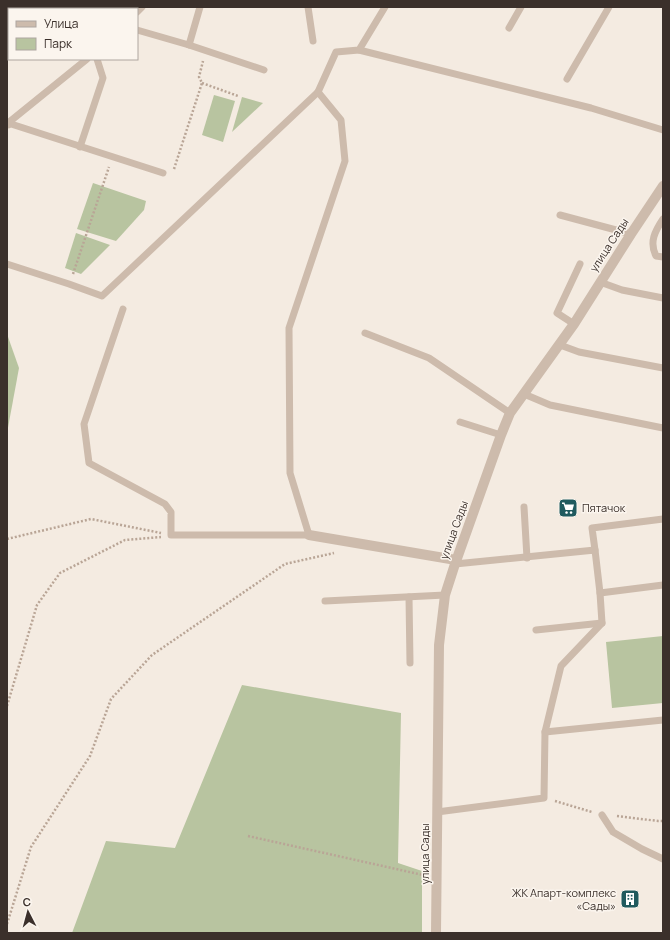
<svg xmlns="http://www.w3.org/2000/svg" width="670" height="940" font-family="Manrope,sans-serif">
	<rect width="100%" height="100%" fill="#f4ebe1"/>
	<g fill="#b8c4a0">
		<polygon points="214,95 235,101 223,142 202,135"/>
		<polygon points="242,97 263,103 232,132"/>
		<polygon points="93,183 146,201 144,210 116,241 77,229"/>
		<polygon points="76,233 110,245 81,274 65,268"/>
		<polygon points="7,334 19,368 7,433"/>
		<polygon points="663,636 663,703 612,708 606,642"/>
		<polygon points="242,685 401,713 398,863 422,871 422,933 72,933 106,841 175,848"/>
	</g>
	<g fill="none" stroke-linecap="round" stroke-linejoin="round">
		<g stroke="#b9a596" stroke-width="2.5" stroke-dasharray="2 2" stroke-linecap="butt">
			<polyline points="202,83 238,96"/>
			<polyline points="174,169 202,83 199,77 203,61"/>
			<polyline points="73,274 109,167"/>
			<polyline points="7,539 91,519 161,533"/>
			<polyline points="7,706 37,605 60,573 125,540 161,537"/>
			<polyline points="555,801 592,812"/>
			<polyline points="617,816 658,821 663,821"/>
			<polyline points="248,836 423,875"/>
			<polyline points="7,924 31,847 90,756 111,699 152,655 285,564 334,553"/>
		</g>
		<g stroke="#cdbbac" stroke-width="7">
			<polyline points="308,7 313,41"/>
			<polyline points="84,9 86,7"/>
			<polyline points="137,12 142,7"/>
			<polyline points="509,28 521,7"/>
			<polyline points="137,30 189,45 264,70"/>
			<polyline points="189,45 200,7"/>
			<polyline points="359,50 591,108 663,130"/>
			<polyline points="567,79 609,7"/>
			<polyline points="8,123 163,173"/>
			<polyline points="8,125 8,123 87,59"/>
			<polyline points="80,147 103,78 97,59"/>
			<polyline points="560,215 631,234"/>
			<path d="M 663,219 C 655,231 649,242 656,256 L 663,257"/>
			<polyline points="7,264 69,284 102,296 318,92 336,52 359,50 385,7"/>
			<polyline points="600,282 622,290 663,298"/>
			<polyline points="123,309 84,424 89,463 165,504 171,512 171,535 309,535 290,473 289,328 345,161 341,120 318,92"/>
			<polyline points="574,324 557,313 580,264"/>
			<polyline points="365,333 429,358 510,413"/>
			<polyline points="560,345 579,352 663,368"/>
			<polyline points="524,394 550,405 663,428"/>
			<polyline points="460,422 501,435"/>
			<polyline points="524,507 527,558"/>
			<polyline points="595,550 592,528 663,519"/>
			<polyline points="600,593 663,585"/>
			<polyline points="409,597 410,663"/>
			<polyline points="325,601 445,595"/>
			<polyline points="536,630 602,623"/>
			<polyline points="545,732 663,720"/>
			<polyline points="437,812 544,798 545,732 561,666 602,623 600,593 595,550 455,564"/>
			<polyline points="602,815 613,832 642,849 663,859"/>
		</g>
		<g stroke="#cdbbac" stroke-width="10">
			<polyline points="309,535 456,560"/>
			<polyline points="436,933 439,645 445,595 455,564 501,435 510,413 574,324 631,234 663,186"/>
		</g>
	</g>
	<defs>
		<g id="supermarket-square" transform="scale(1)"><rect x="-9" y="-9" width="18" height="18" rx="4" fill="#1f5a5e" stroke="#fbf5ee"/><path d="M-6-5.5h2.5l.6 2H6L4.5 2H-2.5L-4.4-4H-6ZM-1.5 3.2a1.3 1.3 0 1 0 .1 0ZM3 3.2a1.3 1.3 0 1 0 .1 0Z" fill="#fff"/></g>
		<g id="building-square" transform="scale(1)"><rect x="-9" y="-9" width="18" height="18" rx="4" fill="#1f5a5e" stroke="#fbf5ee"/><path d="M-4-6H4V6H1V3H-1V6H-4ZM-2.5-4.3h1.7v1.8h-1.7ZM.8-4.3h1.7v1.8H.8ZM-2.5-1h1.7V.8h-1.7ZM.8-1h1.7V.8H.8Z" fill="#fff"/></g>
	</defs>
	<g fill-rule="evenodd">
		<use href="#supermarket-square" x="568" y="508"/>
		<use href="#building-square" x="630" y="899"/>
	</g>
	<g text-anchor="middle" stroke-width="3" stroke-linejoin="round" paint-order="stroke">
		<g font-size="11" fill="#3b302b" stroke="#fbf5ee">
			<text transform="translate(609 245) rotate(-57)" y="4">улица Сады</text>
			<text transform="translate(454 530) rotate(-70)" y="4">улица Сады</text>
			<text transform="translate(425 854) rotate(-90)" y="4">улица Сады</text>
		</g>
		<g font-size="11" fill="#3b302b" stroke="#fbf5ee" text-anchor="start">
			<text x="582" y="512">Пятачок</text>
			<text x="616" y="897" text-anchor="end">ЖК Апарт-комплекс<tspan x="616" dy="13">«Сады»</tspan></text>
		</g>
	</g>
	<rect width="670" height="940" fill="none" stroke="#3b302b" stroke-width="16"/>
	<rect x="8" y="8" width="130" height="52" fill="#fbf5ee" stroke="#aea6a0"/>
	<rect x="16" y="21" width="20" height="6" fill="#cdbbac" stroke="#aea6a0"/>
	<text x="44" y="28" font-size="12" fill="#3b302b">Улица</text>
	<rect x="16" y="38" width="20" height="12" fill="#b8c4a0" stroke="#aea6a0"/>
	<text x="44" y="48" font-size="12" fill="#3b302b">Парк</text>
	<g transform="translate(28 912) rotate(354)" stroke="#fbf5ee" stroke-width="3" paint-order="stroke">
	<path d="M0-3L7 15L0 10L-7 15Z" fill="#3b302b"/>
	<text y="-6" font-size="11" font-weight="bold" text-anchor="middle" fill="#3b302b">С</text>
	</g>
</svg>
